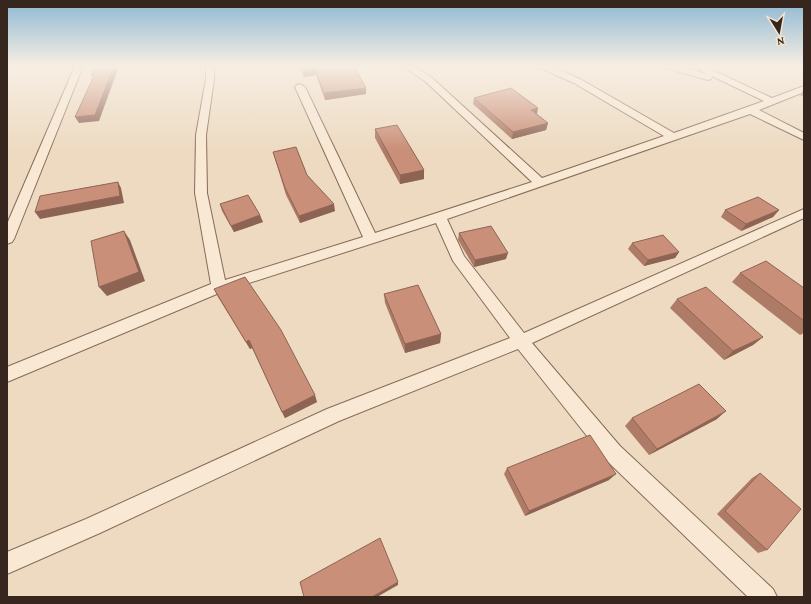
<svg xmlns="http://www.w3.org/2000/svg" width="811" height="604" font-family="'Crimson Pro',serif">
	<rect width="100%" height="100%" fill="#eddac1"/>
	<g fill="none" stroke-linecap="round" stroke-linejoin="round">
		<g stroke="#866b59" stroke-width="2">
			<g id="street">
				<polygon points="75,66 83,66 14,239 12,242 7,244 7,224"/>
				<polygon points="206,66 214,66 214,79 206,135 207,193 225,280 363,237 295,87 297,85 300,84 305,87 375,233 532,182 425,81 403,66 413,66 431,77 542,178 664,136 574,83 540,68 539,66 550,66 580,79 674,133 764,101 712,76 711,79 708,80 666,68 665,66 678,66 707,74 694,66 704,66 772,98 804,86 804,92 759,110 804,133 804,140 750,114 447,219 464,256 524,333 804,209 804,218 532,343 620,446 773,589 777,597 748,597 606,460 518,349 339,421 100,533 7,574 7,552 86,519 327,409 510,338 453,261 436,223 224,291 7,382 7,367 211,284 195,193 196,135 206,79"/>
			</g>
		</g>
		<use href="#street" fill="#f8e8d4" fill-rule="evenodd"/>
	</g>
	<g fill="#ae7b67">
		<polygon points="298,66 354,66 366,94 325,100 316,75 304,77"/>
		<polygon points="804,89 804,97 800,95"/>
		<polygon points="474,98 537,114 548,123 546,130 512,139 473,104"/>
		<polygon points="375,129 424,170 424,179 400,184 375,138"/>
		<polygon points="273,152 307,175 335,211 300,223 286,195"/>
		<polygon points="220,204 263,222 234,232 222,211"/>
		<polygon points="725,210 779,210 773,217 741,231 721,217"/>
		<polygon points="459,233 506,259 474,267 458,240"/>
		<polygon points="632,243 679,252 675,258 644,266 628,249"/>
		<polygon points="740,273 804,288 804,333 800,335 732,282"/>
		<polygon points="214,289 317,402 285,418 252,348 250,349 218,297"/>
		<polygon points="384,294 441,334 440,343 405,353 385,303"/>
		<polygon points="677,299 763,337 753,345 724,360 670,308"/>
		<polygon points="632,418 717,419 649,455 625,426"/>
		<polygon points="507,468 609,480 525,516 504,474"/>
		<polygon points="760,473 767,550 758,553 717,514 752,478"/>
	</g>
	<g fill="#8d6454">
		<polygon points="114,66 119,66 99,121 79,123 75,117"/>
		<polygon points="315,69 316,75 304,77 303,71"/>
		<polygon points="366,88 366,94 325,100 324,93"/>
		<polygon points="538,108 537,114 531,110"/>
		<polygon points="548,123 546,130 512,139 513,132"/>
		<polygon points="424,170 424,179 400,184 400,175"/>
		<polygon points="118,182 121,188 124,203 40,219 35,212"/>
		<polygon points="334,204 335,211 300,223 299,216"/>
		<polygon points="779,210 773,217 741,231 746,224"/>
		<polygon points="260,215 263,222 234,232 231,226"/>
		<polygon points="124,231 130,240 145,281 107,296 99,287"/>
		<polygon points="679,252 675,258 644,266 648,260"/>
		<polygon points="508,253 506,259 474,267 475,260"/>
		<polygon points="441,334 440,343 405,353 405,344"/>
		<polygon points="763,337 753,345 724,360 733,351"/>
		<polygon points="249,340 252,348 250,349 246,342"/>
		<polygon points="315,395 317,402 285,418 282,412"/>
		<polygon points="726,411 717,419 649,455 657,449"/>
		<polygon points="616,474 609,480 525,516 529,511"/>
		<polygon points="398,582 398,585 377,597 372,597"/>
	</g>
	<g fill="#ca8f78" stroke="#8d6454">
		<polygon points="96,66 114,66 95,115 75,117 94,76 91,76"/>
		<polygon points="300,66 354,66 366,88 324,93 315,69 303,71"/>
		<polygon points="511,88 538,108 531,110 548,123 513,132 474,98"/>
		<polygon points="397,125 424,170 400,175 375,129"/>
		<polygon points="296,147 307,175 334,204 299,216 285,188 273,152"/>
		<polygon points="118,182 120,196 35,212 40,196"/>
		<polygon points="248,195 260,215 231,226 220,204"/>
		<polygon points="758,197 779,210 746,224 725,210"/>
		<polygon points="491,226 508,253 475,260 459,233"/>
		<polygon points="124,231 139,272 99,287 91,241"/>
		<polygon points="663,235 679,252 648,260 632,243"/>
		<polygon points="766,261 804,288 804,321 740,273"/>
		<polygon points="245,277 281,330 315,395 282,412 249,340 246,342 214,289"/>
		<polygon points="418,285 441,334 405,344 384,294"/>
		<polygon points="706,287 763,337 733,351 677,299"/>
		<polygon points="699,384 726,411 657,449 632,418"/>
		<polygon points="590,435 616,474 529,511 507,468"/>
		<polygon points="760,473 801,509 767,550 725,511"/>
		<polygon points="380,538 398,582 372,597 304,597 300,582"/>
	</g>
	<linearGradient id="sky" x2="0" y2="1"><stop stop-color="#8db8d3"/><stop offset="0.44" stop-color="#f7eee3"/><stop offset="1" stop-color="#f7eee3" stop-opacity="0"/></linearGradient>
	<rect width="811" height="150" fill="url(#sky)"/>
	<rect width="811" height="604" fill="none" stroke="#36261d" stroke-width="16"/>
	<g transform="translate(779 32) rotate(169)" stroke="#f4e5d1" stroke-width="3" paint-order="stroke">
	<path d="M0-3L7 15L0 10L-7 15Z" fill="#36261d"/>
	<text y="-6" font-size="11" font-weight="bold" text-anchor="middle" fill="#36261d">N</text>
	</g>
</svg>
